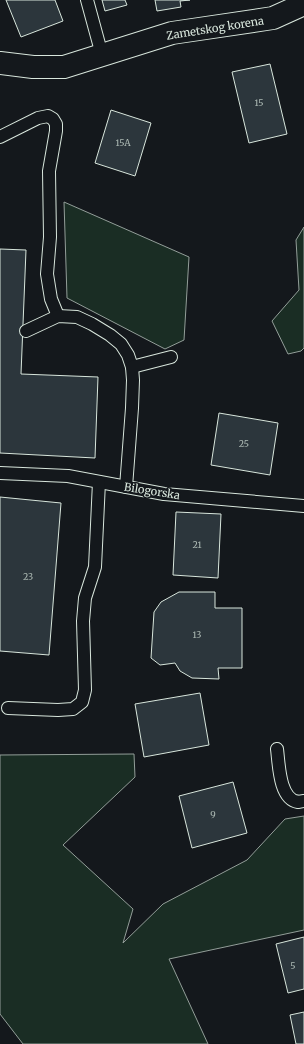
<svg xmlns="http://www.w3.org/2000/svg" width="304" height="1044" font-family="Merriweather,serif">
	<rect width="100%" height="100%" fill="#14181c"/>
	<g fill="#1a2d24" stroke="#939e99">
		<polygon points="64,202 189,257 184,340 165,349 67,298"/>
		<polygon points="304,227 304,348 301,351 288,354 272,321 299,290 296,240"/>
		<polygon points="134,754 135,777 63,845 133,909 123,943 163,904 247,860 285,819 304,816 304,930 169,959 208,1044 23,1044 0,1014 0,755"/>
	</g>
	<g fill="#2c363c" stroke="#d8e6dc">
		<polygon points="6,0 55,0 63,21 21,37"/>
		<polygon points="102,0 125,0 127,5 105,11"/>
		<polygon points="155,0 190,0 180,1 181,7 157,11"/>
		<polygon points="270,64 287,134 249,143 232,72"/>
		<polygon points="111,110 151,123 135,176 95,163"/>
		<polygon points="0,249 26,250 21,374 98,377 95,458 0,453"/>
		<polygon points="219,413 278,423 270,475 211,465"/>
		<polygon points="0,497 61,503 49,655 0,651"/>
		<polygon points="176,512 221,514 218,578 173,575"/>
		<polygon points="179,592 215,592 215,608 242,608 242,668 218,668 219,679 192,678 180,671 175,663 160,665 151,658 154,612 161,602"/>
		<polygon points="200,693 209,745 144,757 135,704"/>
		<polygon points="233,782 247,833 192,848 179,796"/>
		<polygon points="304,937 304,989 288,993 276,944"/>
		<polygon points="304,1012 304,1044 296,1044 290,1015"/>
	</g>
	<g fill="none" stroke-linecap="round" stroke-linejoin="round">
		<g stroke="#d8e6dc" stroke-width="14">
			<g id="lane">
				<polyline points="87,0 102,55"/>
				<polyline points="0,137 38,118 48,116 53,119 56,124 56,131 49,171 50,237 47,274 51,299 58,316"/>
				<polyline points="26,331 58,316 77,317 92,324 110,335 121,344 128,355 132,367 133,380 132,408 126,487"/>
				<polyline points="132,367 171,357"/>
				<polyline points="0,473 68,476 164,494 304,506"/>
				<polyline points="8,708 58,710 73,709 82,702 85,690 83,621 85,598 95,567 99,482"/>
				<path d="M 277,749 C 279,764 279,799 298,802 C 298,802 304,801 304,801"/>
			</g>
		</g>
		<g stroke="#d8e6dc" stroke-width="24">
			<polyline id="street" points="0,63 33,67 64,67 172,33 273,18 304,4"/>
		</g>
		<use href="#lane" stroke="#14181c" stroke-width="12"/>
		<use href="#street" stroke="#14181c" stroke-width="22"/>
	</g>
	<g text-anchor="middle" stroke-width="3" stroke-linejoin="round" paint-order="stroke">
		<g font-size="9" fill="#adbab4">
			<text x="259" y="106">15</text>
			<text x="123" y="146">15A</text>
			<text x="244" y="447">25</text>
			<text x="197" y="548">21</text>
			<text x="28" y="580">23</text>
			<text x="197" y="638">13</text>
			<text x="213" y="818">9</text>
			<text x="293" y="969">5</text>
		</g>
		<g font-size="11" fill="#d8e6dc" stroke="#14181c">
			<text transform="translate(215 28) rotate(-9)" y="4">Zametskog korena</text>
			<text transform="translate(152 491) rotate(9)" y="4">Bilogorska</text>
		</g>
	</g>
</svg>
